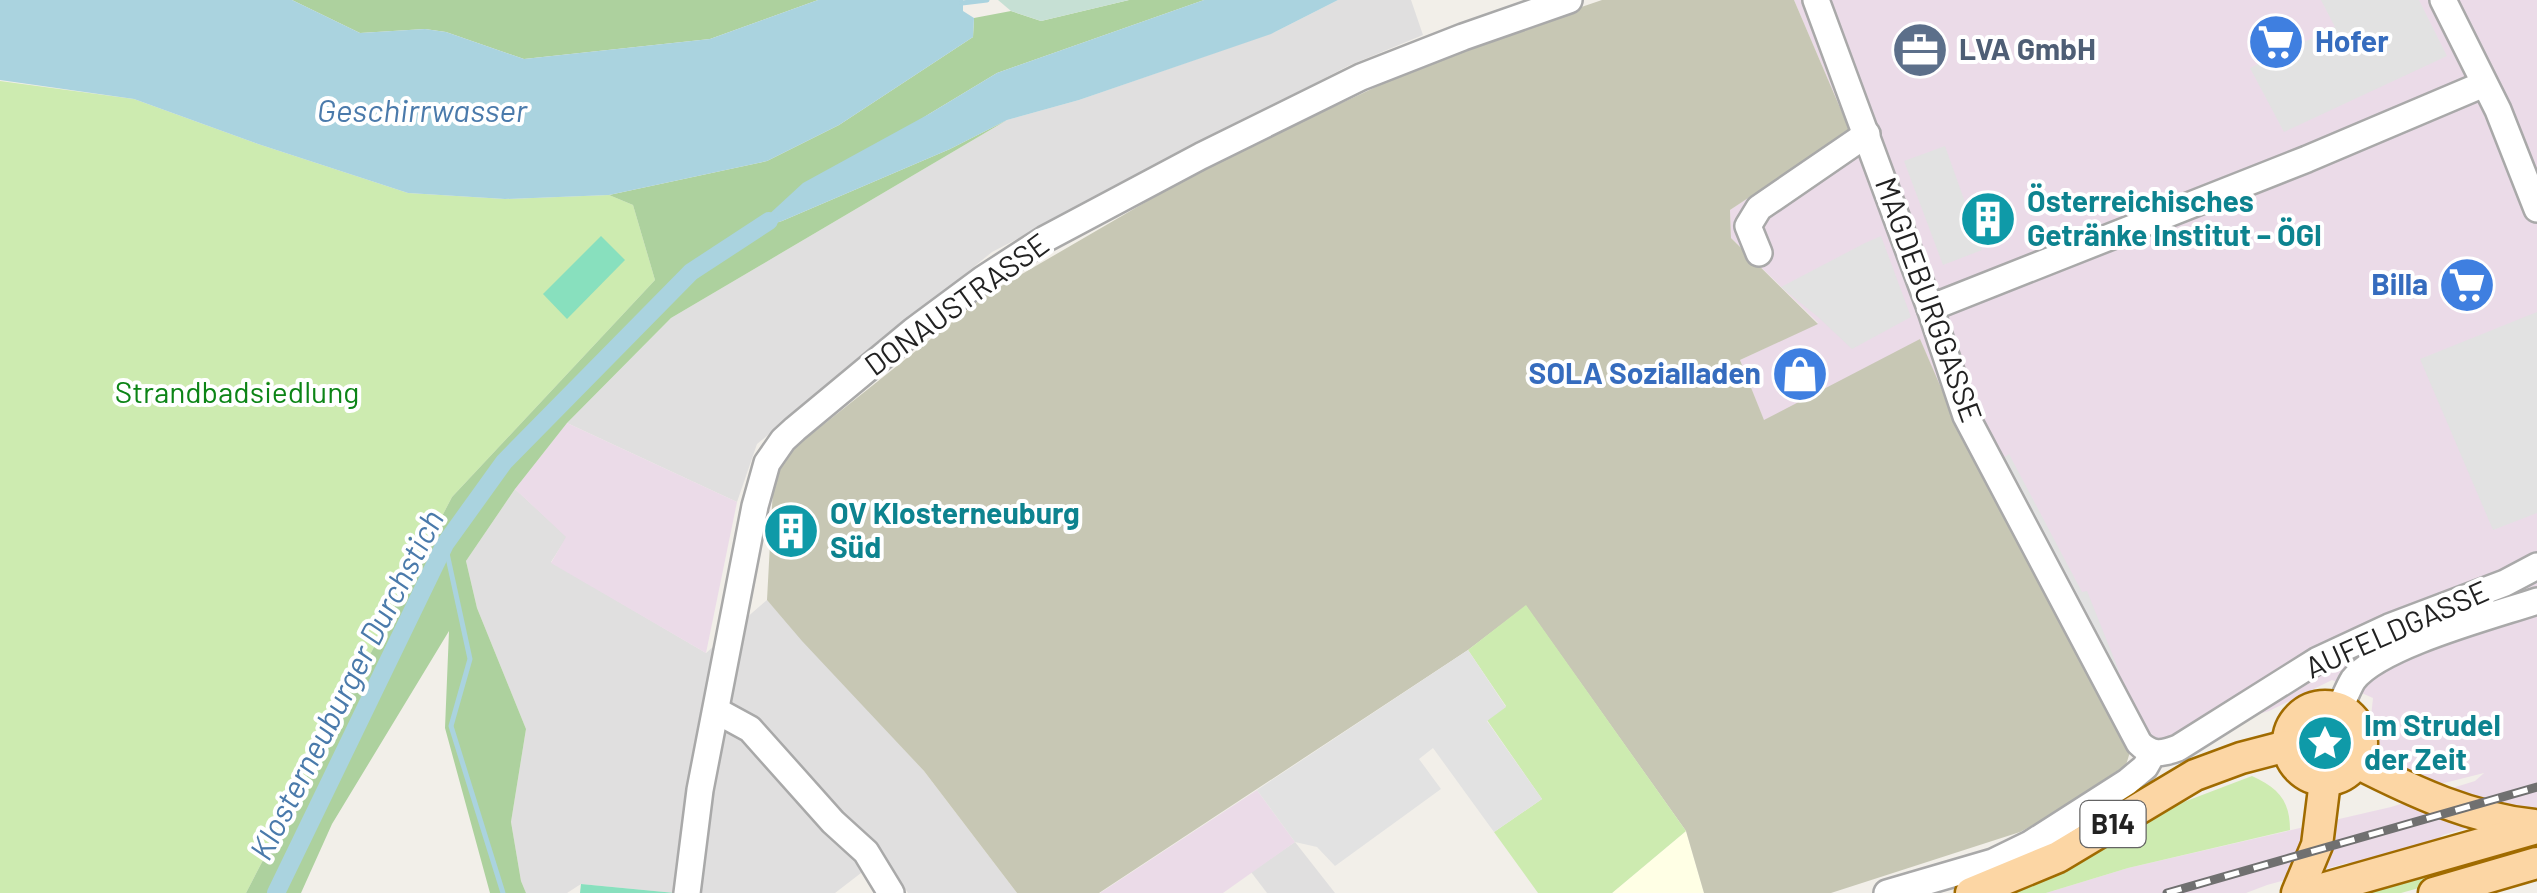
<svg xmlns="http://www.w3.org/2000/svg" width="2537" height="893" font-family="Barlow,sans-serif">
	<rect width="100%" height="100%" fill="#f2efe9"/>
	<g fill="#e0dfdf">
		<polygon points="1338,0 1411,0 1423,35 1348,66 992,252 757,444 737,502 567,423 671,318 1007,120 1079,100 1275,32"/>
		<polygon points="515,489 567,537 551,562 706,653 767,600 924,771 1017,893 908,893 880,852 861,873 835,893 675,893 581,884 567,893 526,893 521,881 511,822 526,729 477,608 466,561"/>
		<polygon points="1295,842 1335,893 1267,893 1251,872"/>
	</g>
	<g fill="#ebdbe8">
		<polygon points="1794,0 2537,0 2537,808 2443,835 2436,840 2354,864 2347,863 2267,885 2246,893 2046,893 2128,868 2391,807 2475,781 2484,773 2436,785 2383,760 2373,752 2369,736 2373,698 2332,680 2269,711 2130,752 1968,450 1920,340 1764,421 1740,360 1818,323 1731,238 1730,210 1850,131"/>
		<polygon points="567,423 737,502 706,653 551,563 566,537 515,489"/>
		<polygon points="1257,790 1295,842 1223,893 1100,893"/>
	</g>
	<polygon fill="#ffffe5" points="1686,831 1704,893 1612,893"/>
	<polygon fill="#c7c7b4" points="1602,0 1794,0 1850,131 1730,210 1731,238 1818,324 1740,360 1764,420 1920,339 1968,450 2130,752 2126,765 2044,819 2020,832 1831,893 1704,893 1686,831 1526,606 1468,650 1099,893 1017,893 924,771 802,641 767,600 773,488 784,456 986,295 1211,164 1455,50"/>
	<g fill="#cdebb0">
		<polygon points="0,81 134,99 258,144 408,193 505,199 609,195 633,205 655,280 452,497 246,893 0,893"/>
		<polygon points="1526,605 1686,831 1612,893 1538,893 1494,832 1542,799 1487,720 1506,706 1468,650"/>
		<path d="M 2252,776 C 2278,788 2290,800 2290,830 L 2128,868 L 2046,893 L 2013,893 L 2037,884 L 2141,826 L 2168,808 Z"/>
		<polygon points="2522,843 2537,844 2537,855 2401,893 2354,893"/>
	</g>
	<g fill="#add19e">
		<polygon points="292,0 818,0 710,39 524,59 446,32 425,29 360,33"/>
		<polygon points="1129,0 1204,0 997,73 929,114 753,230 782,221 950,149 1007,120 671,318 567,423 515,489 466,561 477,608 526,729 511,822 521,881 526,893 490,893 445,728 449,631 332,824 301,893 246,893 452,497 655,280 633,205 609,195 767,161 839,125 973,37 974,18 1011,11 1041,21"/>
	</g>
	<polygon fill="#c6e0d4" points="998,0 1129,0 1041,21 1011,11"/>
	<g fill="#88e0be">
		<polygon points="601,236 625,260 567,319 543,294"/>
		<polygon points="581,884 675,893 580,893"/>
	</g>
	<g fill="#e2e2e2">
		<polygon points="2321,0 2419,0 2447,56 2284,132 2250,68 2335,27"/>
		<polygon points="1945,146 1982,250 1943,265 1904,161"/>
		<polygon points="1881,236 1911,317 1852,349 1818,317 1781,287 1865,243"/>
		<polygon points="2537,312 2537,513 2493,530 2420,359"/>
		<polygon points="2009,454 2082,592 2087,591 2119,671 2109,674 2000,460"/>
		<polygon points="1468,650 1506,707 1487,721 1542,799 1494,832 1433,748 1419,759 1441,789 1335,866 1317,847 1295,842 1257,790"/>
	</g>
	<g fill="#aad3df">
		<polygon points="0,0 292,0 360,33 425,29 446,32 524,59 710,39 818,0 963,0 963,11 974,18 973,37 839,125 767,161 609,195 505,199 408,193 258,144 134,99 0,80"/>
		<polygon points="1204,0 1338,0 1271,34 1079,100 1007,120 950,149 782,221 751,231 803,183 929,114 997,73"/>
	</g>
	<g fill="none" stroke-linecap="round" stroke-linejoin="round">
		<g stroke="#aad3df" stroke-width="5">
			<polyline points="962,3 987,0"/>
			<polyline points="445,544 470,659 451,726 503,893"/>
		</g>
		<polyline stroke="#aad3df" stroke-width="18" points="276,893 445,544 504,462 691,272 769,221"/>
		<g stroke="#a9a9a9" stroke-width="30">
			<g id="minor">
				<path d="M 1816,0 L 1930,308 L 1966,416 L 2139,743 C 2152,756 2162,754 2178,748 L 2318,660 L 2389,627 L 2505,583 L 2537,566"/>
				<polyline points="2443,0 2498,110 2537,209"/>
				<polyline points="1759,253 1748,226 1759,208 1867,134"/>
				<polyline points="1930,308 2307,159 2484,84"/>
				<path d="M 2339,708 C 2344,700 2348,688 2353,680 C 2380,645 2492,616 2537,601"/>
				<polyline points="717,711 750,729 833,822 866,852 891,893"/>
				<polyline points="687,893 700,790 755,506 767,463 783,440 795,429 913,331 983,279 1045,239 1201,156 1361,77 1463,37 1569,0"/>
				<polyline points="1887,893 1993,862 2030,844 2127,782 2145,767 2153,753"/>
			</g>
		</g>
		<g stroke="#a06b00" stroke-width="35">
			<g id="major">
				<circle cx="2325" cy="743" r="37"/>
				<path d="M 2357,763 C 2414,792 2470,818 2534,825"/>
				<polyline points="1971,893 2058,857 2195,775 2241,758 2287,746"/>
				<polyline points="2297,893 2317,845 2325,781"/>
				<polyline points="2308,893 2537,828"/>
				<polyline points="2434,893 2537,863"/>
			</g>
		</g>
		<use href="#minor" stroke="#fff" stroke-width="25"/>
		<use href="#major" stroke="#fcd6a4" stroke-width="30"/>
		<g stroke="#707070" stroke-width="9">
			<polyline id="rail" points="2167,893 2537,787"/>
		</g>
		<use href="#rail" stroke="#fff" stroke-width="5" stroke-dasharray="15" stroke-linecap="butt"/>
	</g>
	<defs>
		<g id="supermarket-disc" transform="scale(2.875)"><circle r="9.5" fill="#3f7fe0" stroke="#fff"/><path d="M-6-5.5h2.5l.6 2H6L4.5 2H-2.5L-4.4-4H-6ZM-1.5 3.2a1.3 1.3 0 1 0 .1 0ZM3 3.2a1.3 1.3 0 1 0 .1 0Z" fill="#fff"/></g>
		<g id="office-disc" transform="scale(2.875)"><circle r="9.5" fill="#5c6f8a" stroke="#fff"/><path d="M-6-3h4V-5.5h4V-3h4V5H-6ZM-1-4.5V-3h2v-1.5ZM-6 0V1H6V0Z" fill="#fff"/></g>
		<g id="building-disc" transform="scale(2.875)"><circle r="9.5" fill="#0f9aa8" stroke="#fff"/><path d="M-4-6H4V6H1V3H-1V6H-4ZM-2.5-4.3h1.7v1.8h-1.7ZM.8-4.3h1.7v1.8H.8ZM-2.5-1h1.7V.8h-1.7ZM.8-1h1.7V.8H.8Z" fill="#fff"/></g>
		<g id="shop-disc" transform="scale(2.875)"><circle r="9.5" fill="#3f7fe0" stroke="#fff"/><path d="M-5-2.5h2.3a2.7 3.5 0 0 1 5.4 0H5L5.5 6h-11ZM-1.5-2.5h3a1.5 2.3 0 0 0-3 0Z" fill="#fff"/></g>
		<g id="sight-disc" transform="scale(2.875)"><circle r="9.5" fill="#0f9aa8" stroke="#fff"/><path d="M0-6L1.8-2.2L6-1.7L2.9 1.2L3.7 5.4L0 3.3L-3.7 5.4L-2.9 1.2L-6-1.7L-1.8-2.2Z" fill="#fff"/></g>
	</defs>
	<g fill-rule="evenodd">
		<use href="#supermarket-disc" x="2276" y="42"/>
		<use href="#office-disc" x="1920" y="50"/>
		<use href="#building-disc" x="1988" y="219"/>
		<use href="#supermarket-disc" x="2467" y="285"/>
		<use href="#shop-disc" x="1800" y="374"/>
		<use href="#building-disc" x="791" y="531"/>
		<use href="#sight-disc" x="2325" y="743"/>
	</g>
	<g text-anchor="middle" stroke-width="8" stroke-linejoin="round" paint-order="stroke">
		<rect fill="#fff" stroke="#646464" stroke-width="2.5" x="2080.5" y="801" width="65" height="46" rx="8"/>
		<g font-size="28" font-weight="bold" fill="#222">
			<text x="2113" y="834">B14</text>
		</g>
		<g font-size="30" font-weight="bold" fill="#366cbe" stroke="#fff" text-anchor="end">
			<text x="2315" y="52" text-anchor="start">Hofer</text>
			<text x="2428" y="295">Billa</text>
			<text x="1761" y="384">SOLA Sozialladen</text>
		</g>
		<g font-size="30" font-weight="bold" fill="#4e5e75" stroke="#fff" text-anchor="start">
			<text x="1959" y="60">LVA GmbH</text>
		</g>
		<g font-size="30" font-weight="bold" fill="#0d838f" stroke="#fff" text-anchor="start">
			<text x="2027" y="212">Österreichisches<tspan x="2027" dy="34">Getränke Institut – ÖGI</tspan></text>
			<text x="830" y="524">OV Klosterneuburg<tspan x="830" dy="34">Süd</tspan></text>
			<text x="2364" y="736">Im Strudel<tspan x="2364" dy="34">der Zeit</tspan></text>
		</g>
		<g font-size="30" fill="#222" stroke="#fff">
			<text transform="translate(1928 300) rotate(70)" y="10">MAGDEBURGGASSE</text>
			<text transform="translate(957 305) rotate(-36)" y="10">DONAUSTRASSE</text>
			<text transform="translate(2397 630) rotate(-24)" y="10">AUFELDGASSE</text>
		</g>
		<g font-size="30" fill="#0c8416" stroke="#fff">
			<text x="237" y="403">Strandbadsiedlung</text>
		</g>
		<g font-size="32" font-style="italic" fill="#4a7aab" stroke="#fff">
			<text x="422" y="122">Geschirrwasser</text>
			<text transform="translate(347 685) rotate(-63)" y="11">Klosterneuburger Durchstich</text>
		</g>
	</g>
</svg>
